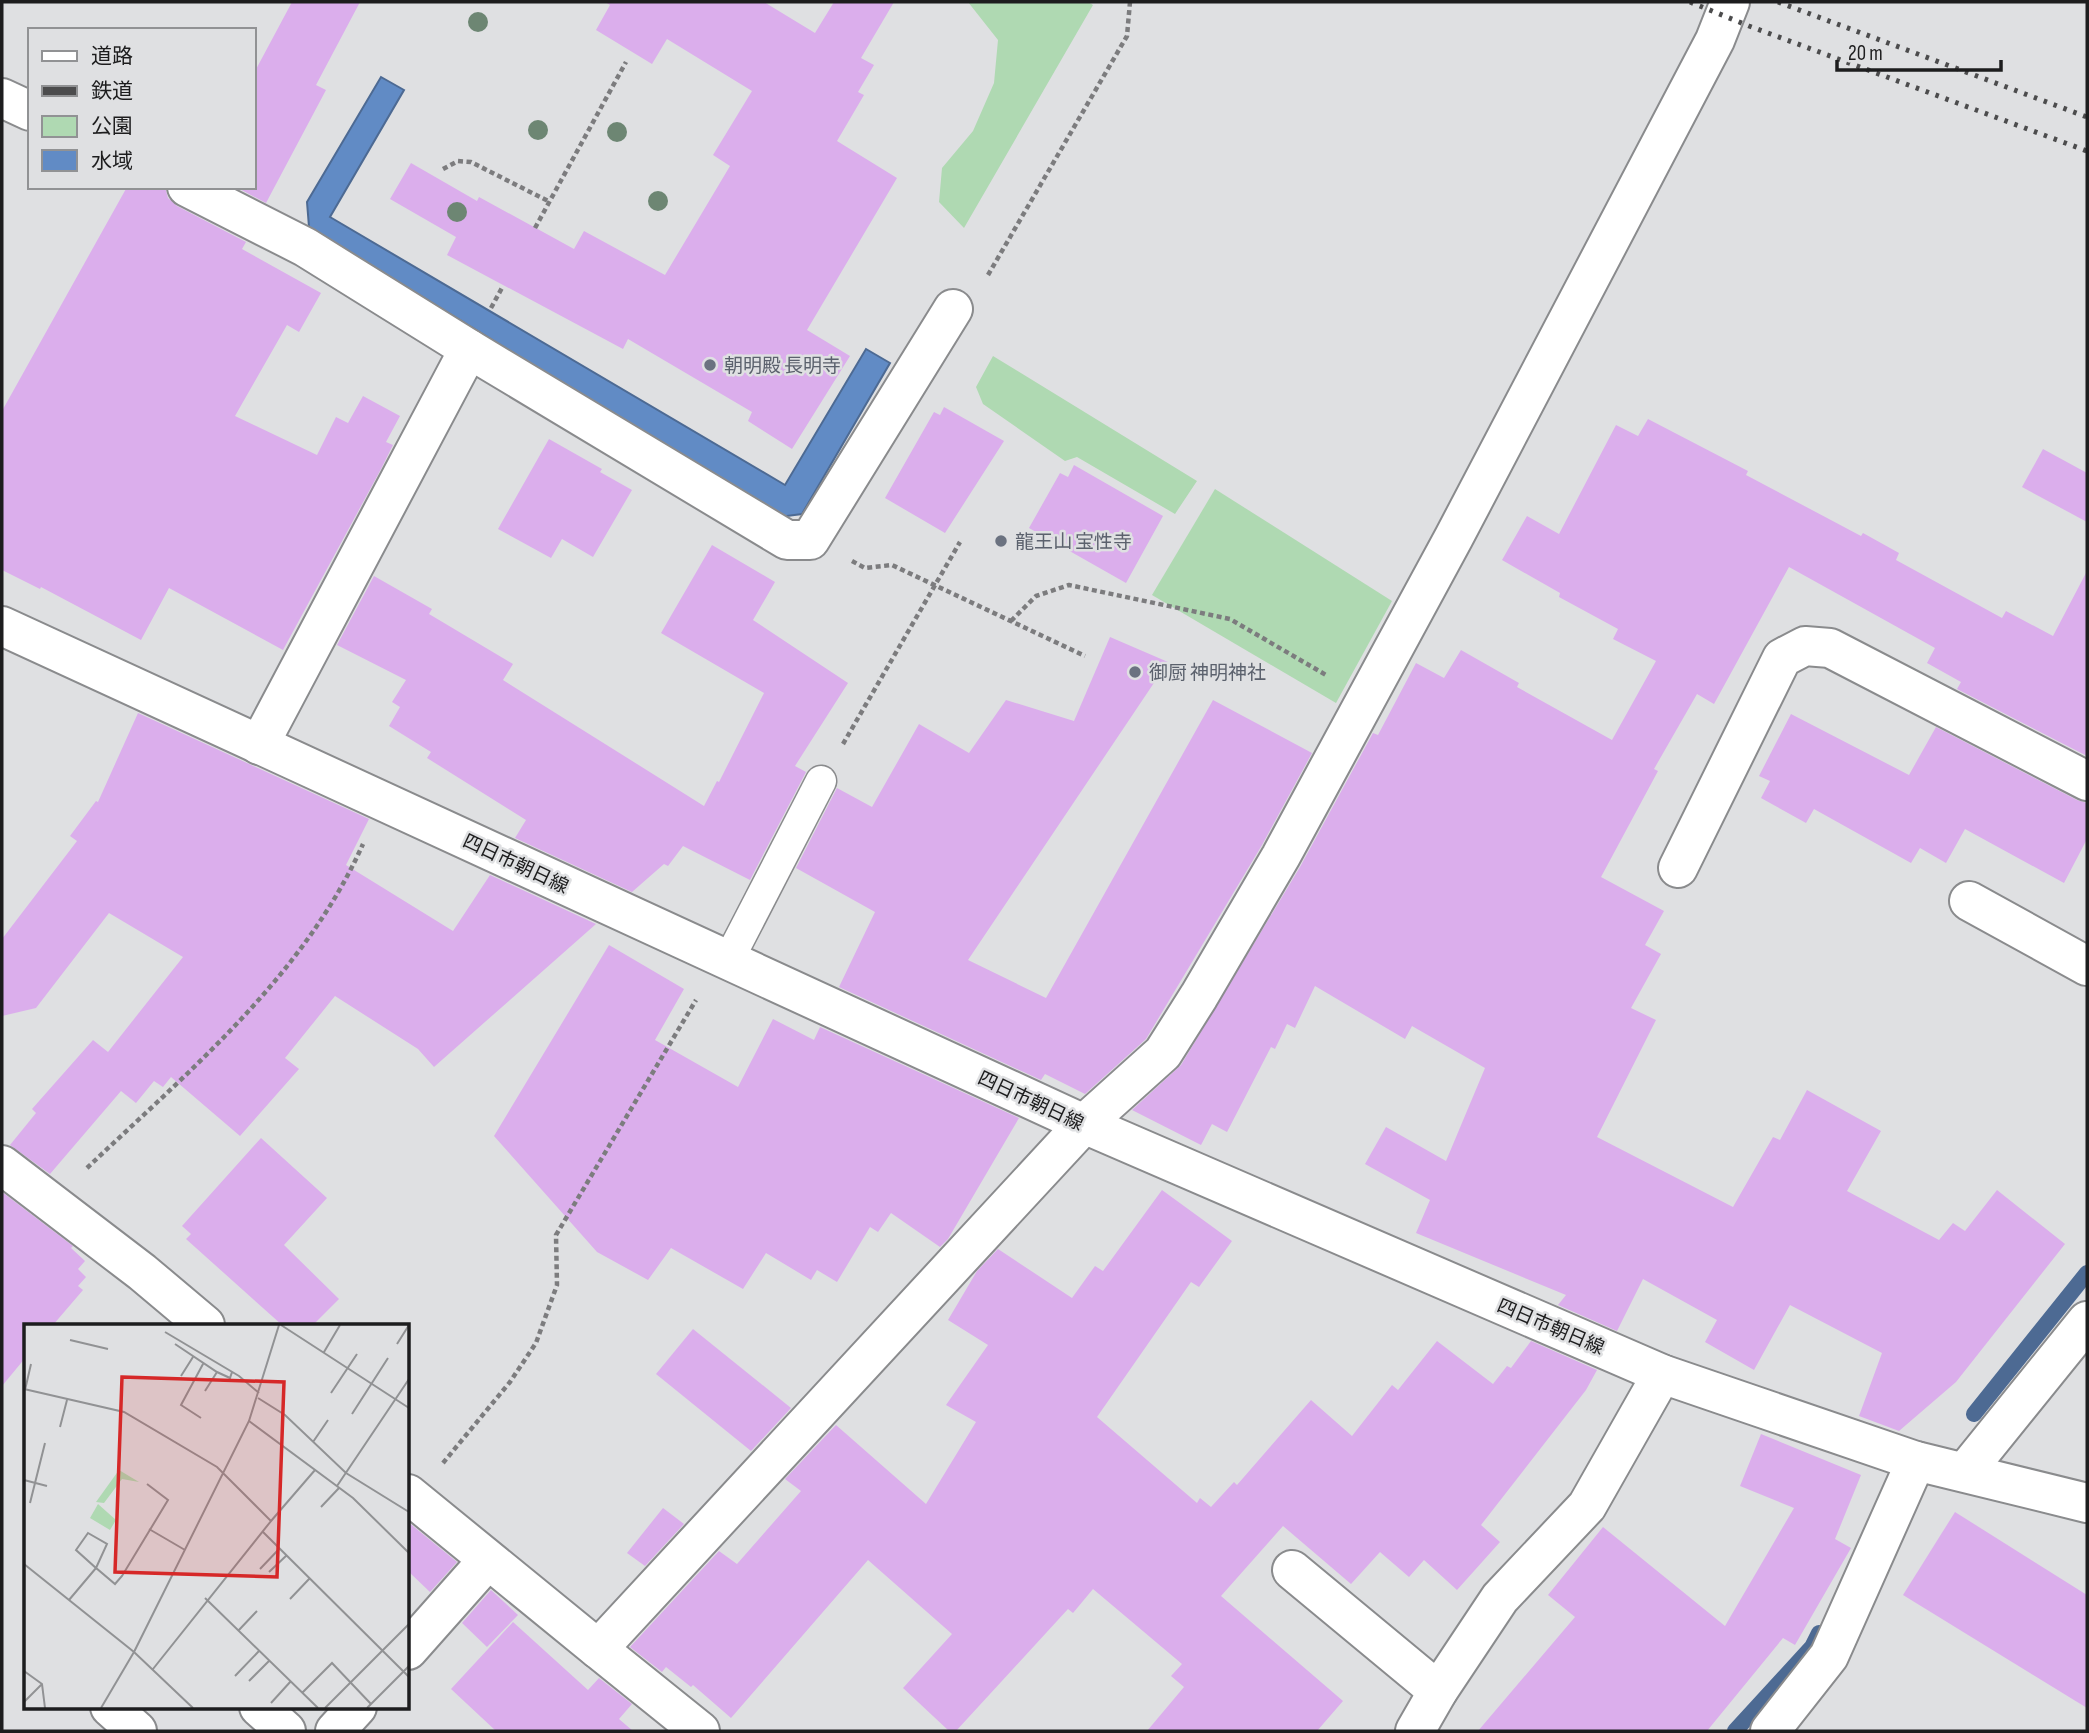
<svg xmlns="http://www.w3.org/2000/svg" width="2089" height="1733" font-family="'Sofia Sans Condensed','Noto Sans JP',sans-serif">
	<rect width="100%" height="100%" fill="#dfe0e2"/>
	<g fill="#afd9b2">
		<polygon points="968,2 1088,2 1093,5 964,228 939,202 942,168 973,131 994,83 998,40"/>
		<polygon points="993,356 1197,481 1175,514 1077,457 1065,461 983,404 976,387"/>
		<polygon points="1215,489 1392,601 1336,703 1152,595"/>
	</g>
	<polygon fill="#618bc5" stroke="#4d6a93" stroke-width="2" points="381,77 404,90 330,217 785,485 866,349 890,363 802,514 779,517 309,227 307,202"/>
	<g fill="none" stroke-linecap="round" stroke-linejoin="round">
		<g stroke="#4d6a93" stroke-width="16">
			<polyline points="1974,1414 2087,1273"/>
			<polyline points="1735,1731 1812,1647 1819,1633"/>
		</g>
	</g>
	<g fill="#dbaeec">
		<polygon points="292,2 360,2 316,85 326,90 266,203 236,187 254,187 254,73"/>
		<polygon points="605,2 764,2 815,33 834,2 894,2 861,58 874,65 858,92 864,95 837,141 897,178 807,330 850,356 792,449 748,421 752,412 628,339 623,349 447,255 456,237 390,199 411,163 477,201 479,197 574,249 584,231 665,275 730,166 713,155 752,91 667,39 652,64 596,30 610,5"/>
		<polygon points="127,187 165,187 168,198 177,206 246,242 242,249 321,293 299,332 287,325 235,416 317,455 336,417 348,423 363,396 400,416 386,442 393,445 381,469 283,650 169,588 141,640 41,587 40,589 2,570 2,411"/>
		<polygon points="944,407 1004,441 945,533 885,498 934,412 940,415"/>
		<polygon points="1648,419 1748,471 1746,475 1861,536 1863,533 1899,553 1896,560 2002,618 2006,611 2053,636 2087,571 2087,756 1957,689 1961,682 1927,663 1935,648 1789,567 1714,704 1697,694 1654,769 1658,771 1601,877 1664,911 1645,945 1661,954 1631,1008 1656,1020 1597,1137 1733,1207 1773,1137 1780,1140 1807,1090 1881,1131 1847,1191 1939,1240 1953,1223 1965,1231 1997,1190 2065,1244 1956,1382 1899,1431 1859,1416 1882,1353 1790,1305 1754,1370 1705,1342 1717,1320 1643,1279 1617,1331 1558,1305 1566,1295 1416,1233 1430,1200 1365,1164 1386,1127 1446,1161 1485,1068 1412,1026 1405,1039 1315,986 1295,1028 1287,1024 1275,1049 1271,1047 1227,1132 1212,1124 1201,1145 1132,1110 1181,1065 1300,867 1373,733 1378,735 1416,663 1444,678 1461,650 1519,683 1517,687 1612,740 1656,661 1613,639 1618,629 1559,597 1560,593 1502,560 1527,516 1559,534 1616,425 1638,436"/>
		<polygon points="549,439 602,469 600,472 632,490 593,557 562,539 551,558 498,529"/>
		<polygon points="2043,449 2087,473 2087,522 2022,487"/>
		<polygon points="1074,465 1163,516 1126,583 1029,528 1060,473 1068,477"/>
		<polygon points="712,545 775,582 753,620 848,683 795,766 806,772 750,880 683,846 668,866 664,864 632,892 515,838 526,820 427,758 431,752 389,726 400,707 392,702 406,680 337,645 374,576 432,609 429,614 513,664 503,680 704,806 717,781 719,782 764,693 661,633"/>
		<polygon points="1110,637 1168,662 968,960 1046,998 1213,700 1312,753 1262,845 1146,1039 1085,1094 1045,1074 1041,1080 839,987 875,912 796,868 837,788 872,807 919,724 969,753 1006,700 1074,721"/>
		<polygon points="138,713 369,819 346,865 453,931 490,875 596,924 434,1067 418,1049 335,996 285,1058 299,1069 240,1136 171,1077 163,1087 154,1081 136,1103 121,1091 50,1174 10,1145 36,1113 32,1109 93,1040 108,1052 183,957 109,913 36,1008 2,1016 2,939 77,841 70,836 96,801 98,802"/>
		<polygon points="1791,714 1909,775 1936,727 2077,800 2087,803 2087,839 2064,883 1965,829 1946,863 1920,848 1911,863 1814,809 1806,823 1761,798 1770,781 1759,776"/>
		<polygon points="609,945 684,989 655,1040 738,1087 773,1019 814,1040 820,1027 1019,1118 948,1239 940,1247 891,1213 878,1232 870,1227 837,1282 817,1270 811,1280 766,1253 743,1289 671,1248 648,1280 597,1252 494,1136"/>
		<polygon points="261,1138 327,1198 284,1245 339,1299 313,1325 282,1325 186,1239 191,1234 182,1226"/>
		<polygon points="1162,1190 1232,1241 1199,1287 1191,1282 1097,1417 1197,1503 1200,1498 1211,1507 1234,1482 1237,1485 1311,1400 1352,1436 1392,1385 1398,1390 1437,1341 1493,1384 1507,1366 1511,1368 1531,1341 1597,1370 1586,1390 1481,1525 1500,1542 1457,1590 1424,1560 1409,1577 1380,1552 1351,1584 1283,1526 1221,1596 1343,1701 1317,1731 1147,1731 1184,1687 1171,1676 1182,1664 1093,1589 1073,1613 1068,1609 956,1731 949,1731 903,1688 952,1634 868,1560 731,1718 693,1685 691,1687 666,1667 662,1672 630,1647 719,1551 737,1564 801,1491 785,1479 836,1425 926,1504 976,1422 946,1405 988,1345 948,1320 977,1271 998,1249 1072,1298 1095,1266 1103,1271"/>
		<polygon points="2,1192 73,1246 71,1248 85,1261 78,1269 86,1277 78,1286 83,1290 53,1325 26,1325 26,1357 2,1386"/>
		<polygon points="693,1329 791,1408 751,1451 656,1374"/>
		<polygon points="1761,1434 1861,1475 1835,1539 1851,1548 1795,1645 1783,1638 1707,1731 1478,1731 1575,1617 1548,1595 1603,1527 1725,1626 1794,1508 1740,1486"/>
		<polygon points="663,1508 684,1524 645,1566 627,1553"/>
		<polygon points="1955,1512 2087,1595 2087,1708 1903,1595"/>
		<polygon points="408,1522 457,1562 430,1592 408,1571"/>
		<polygon points="491,1590 518,1615 487,1647 462,1623"/>
		<polygon points="513,1622 588,1690 599,1678 632,1704 619,1719 633,1731 496,1731 451,1689"/>
	</g>
	<g fill="none" stroke-linecap="round" stroke-linejoin="round">
		<g stroke="#8a8b8d" stroke-width="33">
			<polyline id="lane" points="728,961 821,781"/>
		</g>
		<g stroke="#8a8b8d" stroke-width="42">
			<g id="street">
				<polyline points="2,98 30,111"/>
				<polyline points="187,187 305,247 469,349 787,540 810,540 953,309"/>
				<polyline points="259,745 469,349"/>
				<polyline points="1678,868 1782,658 1805,646 1830,648 2087,781"/>
				<polyline points="1969,901 2087,966"/>
				<polyline points="2,1165 142,1272 205,1325"/>
				<polyline points="1965,1472 2087,1321"/>
				<polyline points="408,1494 598,1649 1084,1124 1163,1053 1199,996 1281,856 1454,537 1715,40 1730,2"/>
				<polyline points="1292,1570 1438,1691"/>
				<polyline points="598,1649 700,1731"/>
				<polyline points="408,1650 487,1561"/>
				<polyline points="110,1707 137,1731"/>
				<polyline points="259,1707 286,1731"/>
				<polyline points="335,1731 357,1707"/>
				<polyline points="1415,1731 1438,1691 1500,1598 1587,1506 1662,1374"/>
				<polyline points="1770,1731 1829,1656 1916,1461"/>
			</g>
		</g>
		<g stroke="#8a8b8d" stroke-width="42">
			<polyline id="primary" points="2,626 1084,1124 1662,1374 1916,1461 2087,1503"/>
		</g>
		<g stroke="#7c7c7e" stroke-width="4.5" stroke-dasharray="5 3.5" stroke-linecap="butt">
			<polyline points="443,169 458,161 471,162 550,202"/>
			<polyline points="535,228 626,62"/>
			<polyline points="988,275 1127,36 1130,2"/>
			<polyline points="491,308 503,286"/>
			<polyline points="852,561 865,568 892,565 1085,656"/>
			<polyline points="1011,621 1036,596 1069,585 1230,619 1326,675"/>
			<polyline points="843,744 960,542"/>
			<path d="M 87,1168 C 189,1071 304,976 363,844"/>
			<polyline points="443,1463 510,1382 536,1343 557,1285 556,1235 696,1000"/>
		</g>
		<use href="#lane" stroke="#fff" stroke-width="30"/>
		<use href="#street" stroke="#fff" stroke-width="38"/>
		<use href="#primary" stroke="#fff" stroke-width="38"/>
		<g stroke="#4c4c4d" stroke-width="5" stroke-dasharray="3.5 7" stroke-linecap="butt">
			<polyline points="1690,2 1749,26 2087,151"/>
			<polyline points="1778,2 2087,117"/>
		</g>
	</g>
	<g fill="#6d8673">
		<circle cx="478" cy="22" r="10"/>
		<circle cx="538" cy="130" r="10"/>
		<circle cx="617" cy="132" r="10"/>
		<circle cx="658" cy="201" r="10"/>
		<circle cx="457" cy="212" r="10"/>
	</g>
	<g fill="#6b7280" stroke="#dfe0e2" stroke-width="2.5">
		<circle cx="710" cy="365" r="7"/>
		<circle cx="1001" cy="541" r="7"/>
		<circle cx="1135" cy="672" r="7"/>
	</g>
	<g text-anchor="middle" stroke-width="5" stroke-linejoin="round" paint-order="stroke">
		<g font-size="19" fill="#5b616d" stroke="#dfe0e2" text-anchor="start">
			<text x="724" y="372">朝明殿 長明寺</text>
			<text x="1015" y="548">龍王山 宝性寺</text>
			<text x="1149" y="679">御厨 神明神社</text>
		</g>
		<g font-size="19" fill="#1d1d1e" stroke="#dfe0e2">
			<text transform="translate(516 863) rotate(25)" y="7">四日市朝日線</text>
			<text transform="translate(1031 1100) rotate(25)" y="7">四日市朝日線</text>
			<text transform="translate(1551 1326) rotate(23)" y="7">四日市朝日線</text>
		</g>
	</g>
	<g transform="translate(24 1324)">
		<rect width="385" height="385" fill="#dfe0e2"/>
		<path d="M 95,146 L 115,158 L 98,155 L 80,179 L 72,178 ZM 74,180 L 92,196 L 86,206 L 66,194 Z" fill="#afd9b2"/>
		<path fill="none" stroke="#919294" stroke-width="2" d="M 257,1 L 385,84M 141,8 L 215,52 L 235,69M 46,16 L 84,25M 151,20 L 193,48 L 206,54 L 208,48M 373,20 L 385,1M 300,28 L 316,1M 157,52 L 169,33M 0,65 L 100,88 L 193,143 L 247,197 L 129,345M 1,66 L 7,40M 181,67 L 193,48M 307,69 L 333,30M 234,74 L 261,91 L 322,149 L 385,188M 328,90 L 364,34M 177,94 L 157,81 L 179,40M 225,97 L 329,174 L 385,229M 36,103 L 43,76M 289,118 L 304,96M 0,156 L 23,162M 313,162 L 385,55M 6,179 L 21,119M 297,183 L 315,164M 247,197 L 291,146M 125,205 L 161,226M 238,207 L 385,353M 64,209 L 83,220 L 72,244 L 52,226 ZM 0,240 L 110,328 L 169,384M 236,245 L 256,224M 245,248 L 263,231M 181,274 L 294,384M 266,275 L 286,254M 45,276 L 72,244 L 91,260 L 98,252 L 144,176 L 123,160M 214,307 L 233,287M 110,328 L 225,97 L 255,1M 0,347 L 18,360 L 21,384M 211,352 L 235,327M 225,357 L 245,337M 278,369 L 308,339 L 347,380M 0,378 L 18,360M 247,379 L 267,357M 77,384 L 110,328M 301,384 L 385,300M 343,384 L 385,342"/>
		<path fill="#d62828" fill-opacity="0.15" stroke="#d62828" stroke-width="3.5" d="M 98,53 L 260,58 L 253,253 L 91,248 Z"/>
		<rect width="385" height="385" fill="none" stroke="#1d1d1e" stroke-width="3.5"/>
	</g>
	<rect width="2089" height="1733" fill="none" stroke="#1d1d1e" stroke-width="7"/>
	<rect x="28" y="28" width="228" height="161" fill="#dfe0e2" stroke="#919294" stroke-width="2"/>
	<rect x="42" y="51" width="35" height="10" fill="#ffffff" stroke="#919294" stroke-width="2"/>
	<text x="91" y="63" font-size="21" fill="#1d1d1e">道路</text>
	<rect x="42" y="86" width="35" height="10" fill="#4c4c4d" stroke="#919294" stroke-width="2"/>
	<text x="91" y="98" font-size="21" fill="#1d1d1e">鉄道</text>
	<rect x="42" y="116" width="35" height="21" fill="#afd9b2" stroke="#919294" stroke-width="2"/>
	<text x="91" y="133" font-size="21" fill="#1d1d1e">公園</text>
	<rect x="42" y="150" width="35" height="21" fill="#618bc5" stroke="#919294" stroke-width="2"/>
	<text x="91" y="168" font-size="21" fill="#1d1d1e">水域</text>
	<path d="M1837 60v10h164v-10" fill="none" stroke="#1d1d1e" stroke-width="3.5"/>
	<text x="1848" y="60" font-size="21" fill="#1d1d1e" stroke="#dfe0e2" stroke-width="5" paint-order="stroke">20 m</text>
</svg>
